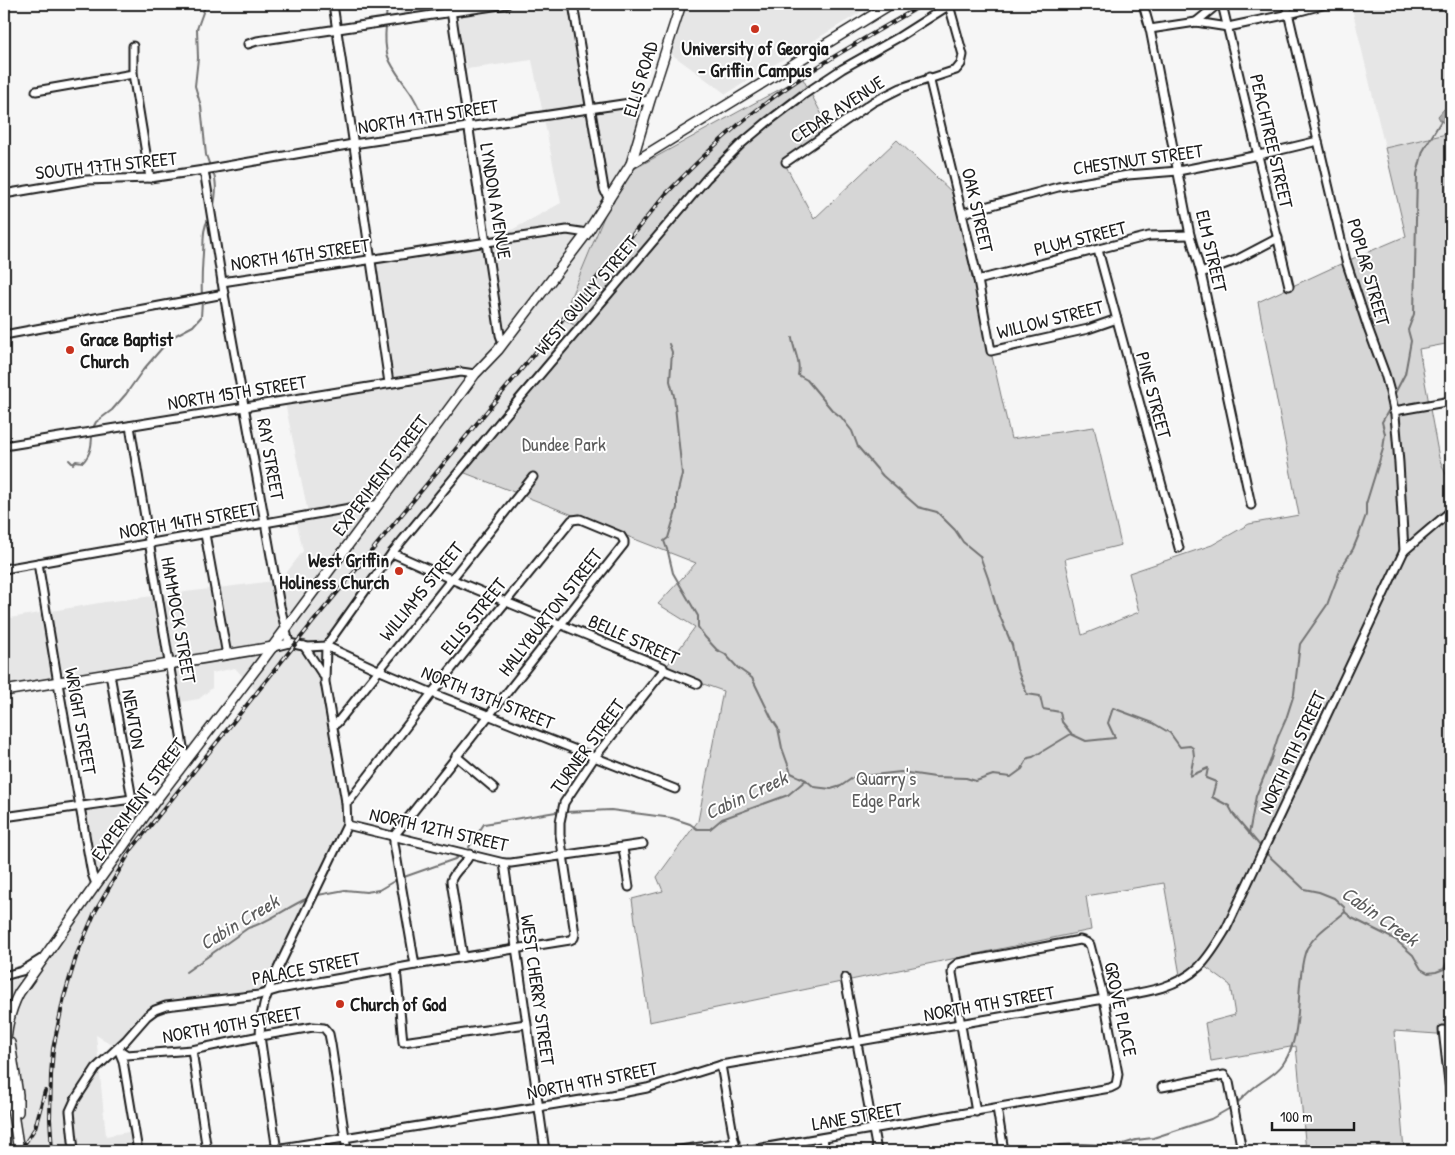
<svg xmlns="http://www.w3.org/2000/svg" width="1455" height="1155" font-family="'Patrick Hand',sans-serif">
	<rect width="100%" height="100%" fill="#f6f6f6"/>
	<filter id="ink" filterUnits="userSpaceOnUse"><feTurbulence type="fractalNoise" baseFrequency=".02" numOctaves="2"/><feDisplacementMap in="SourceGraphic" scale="10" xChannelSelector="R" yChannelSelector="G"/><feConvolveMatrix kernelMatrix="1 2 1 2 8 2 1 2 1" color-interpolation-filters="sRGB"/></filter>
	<g filter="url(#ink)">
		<g fill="#e6e6e6">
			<polygon points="399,4 568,4 588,108 647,98 621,176 563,318 580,328 460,471 324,645 327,679 347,823 268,989 156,1008 118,1048 96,1035 106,1136 134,1131 137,1151 4,1151 4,982 25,978 94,888 79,805 167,792 187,782 256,691 235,668 212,673 212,688 199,699 175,703 168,665 4,691 4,619 105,602 281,580 303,551 296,519 309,517 285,403 389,387 367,262 486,244 561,203 532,60 467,69 455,15 402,24"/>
			<polygon points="686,4 874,4 726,94 670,53"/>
			<polygon points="1351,4 1451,4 1451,133 1385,148"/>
		</g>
		<polygon fill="#d6d6d6" stroke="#797979" points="802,77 830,130 786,166 814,219 897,140 955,195 1011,439 1094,427 1121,545 1065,559 1082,635 1139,612 1129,573 1212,545 1249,524 1299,515 1258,302 1347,261 1406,236 1385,148 1451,133 1451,343 1419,349 1439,458 1451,486 1451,1035 1394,1031 1404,1151 1306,1151 1296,1046 1211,1061 1205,1023 1235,1015 1230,985 1204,966 1181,981 1164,883 1086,896 1091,930 649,1022 632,899 663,891 657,877 698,821 723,691 664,670 695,627 658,604 696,563 460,471 579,328 562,318 621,176"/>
		<polygon fill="#acacac" stroke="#727272" points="1451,101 1451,126 1449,127 1440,120 1438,116"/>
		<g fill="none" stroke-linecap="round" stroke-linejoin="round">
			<g stroke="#727272" stroke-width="2">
				<polyline points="206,4 197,29 198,58 195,86 201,106 206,155 210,166"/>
				<polyline points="386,20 387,4"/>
				<path d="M 386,25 C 383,58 390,63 408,89 C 416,99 420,112 427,123"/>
				<path d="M 212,170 C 218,182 216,197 213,209"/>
				<path d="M 202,296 C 201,279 202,270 203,253 C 204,240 202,229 209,218"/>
				<path d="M 792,338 C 794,352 801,362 798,375 L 807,380 L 832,410 L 841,417 L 852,431 L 858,447 L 883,476 L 918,507 L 937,512 L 955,530 L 963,542 L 980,556 L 988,578 L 997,609 L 1012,645 L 1017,669 L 1027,694 L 1040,696 L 1043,709 L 1060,712 L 1062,722 L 1071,733"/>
				<polyline points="669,344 672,352 670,381 674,396 682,474 677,495 677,508 668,538 664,541 668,552 673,573 698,616 698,627 705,637 717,650 725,654 738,668 752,678 772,719 778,728 782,748 791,773 806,780 814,787 831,789 841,786 854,777 901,772 935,777 966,778 976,781 993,775 1011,777 1022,769 1028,758 1033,757 1071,734"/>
				<polyline points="1394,395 1405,374 1411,341 1408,330 1414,314 1417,174 1423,151 1441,121"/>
				<polyline points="93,428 96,422 112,410 126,394 143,370 169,340 176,335 193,326 201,317 202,301"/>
				<path d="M 69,460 L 73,464 L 76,461 L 83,462 C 91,454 92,444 92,433"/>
				<polyline points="1071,734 1086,741 1115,738 1108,723 1113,708 1153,723 1170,733 1180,747 1190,746 1193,748 1194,756 1190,776 1208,768 1206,778 1216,782 1212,797 1229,806 1234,815 1261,847"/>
				<polyline points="565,812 611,810 672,818 690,824 697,829 710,829 722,819 788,795 806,780"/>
				<polyline points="1249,834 1256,796 1270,762 1278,737 1286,719 1294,694 1300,644 1327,605 1341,568 1353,549 1360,532 1366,515 1366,504 1383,449 1385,434 1382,422 1391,406"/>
				<polyline points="469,847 484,824 556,812"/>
				<polyline points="1267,854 1304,889 1319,892 1334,898 1344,907 1345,912 1352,918 1396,940 1413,955 1421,969 1428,973 1436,972 1444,969 1447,962 1451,962"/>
				<polyline points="404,877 455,859 459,856"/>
				<polyline points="318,895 345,890 366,892 379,890 396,880"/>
				<path d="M 186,972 L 248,928 C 270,922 287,907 308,898"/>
				<path d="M 1236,1104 C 1243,1098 1249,1091 1256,1086 C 1265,1079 1276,1074 1283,1064 C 1301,1038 1297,1004 1301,975 C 1302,966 1303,956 1307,948 C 1318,931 1330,925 1345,912"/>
				<polyline points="1044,1151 1061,1145 1082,1144 1117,1146 1136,1140 1153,1138 1211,1119 1232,1107"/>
			</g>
			<g stroke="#1c1c1c" stroke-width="11">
				<g id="minor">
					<polyline points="333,4 389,383"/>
					<polyline points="450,4 500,335 503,343"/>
					<polyline points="573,4 604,189 609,200"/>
					<polyline points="1143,4 1150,29 1190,235 1201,273 1251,505"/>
					<polyline points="1222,4 1289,286"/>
					<polyline points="1286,4 1346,261 1368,328 1385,374 1390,392 1395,415 1399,463 1404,551"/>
					<polyline points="1196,22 1218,4"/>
					<polyline points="1150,29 1196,22 1228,27 1289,14 1326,4"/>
					<polyline points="248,44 257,41 507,4"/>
					<polyline points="133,46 133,74 150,178"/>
					<polyline points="929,77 978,280 991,351 1088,329 1117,319"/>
					<polyline points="36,91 133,74"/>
					<polyline points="786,162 873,102 901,88 956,70 961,64 963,55 949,5"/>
					<polyline points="204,170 224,294 280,606 289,643"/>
					<polyline points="4,194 86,180 150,178 204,170 353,144 650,100"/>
					<polyline points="963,213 1058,187 1128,175 1178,171 1259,155 1318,141"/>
					<polyline points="1098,250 1179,548"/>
					<polyline points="1201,273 1236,260 1278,238"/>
					<polyline points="978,280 1149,236 1190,235"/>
					<polyline points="222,282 567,230 587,233"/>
					<polyline points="4,335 224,294"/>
					<polyline points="1394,411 1451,401"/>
					<polyline points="130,426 184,753 187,760"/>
					<polyline points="4,446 461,372 475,374"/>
					<polyline points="205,534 227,655"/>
					<polyline points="392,553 451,579 663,667 664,670 698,684"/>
					<polyline points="38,563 58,683 92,874 96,884"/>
					<polyline points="4,569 367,505 378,505"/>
					<polyline points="304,646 323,675"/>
					<polyline points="273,647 289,643 308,647 326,646 378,670 432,693 675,789"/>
					<polyline points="110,674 132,799"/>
					<polyline points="333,725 337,723 533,477"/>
					<polyline points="456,756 494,788"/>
					<polyline points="346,802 350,800 432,693 572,520 580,519 621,536 624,541 624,544 394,836 394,843 415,965"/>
					<polyline points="4,817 132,799 146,797 156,800"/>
					<polyline points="347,825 504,863 511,863 643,844"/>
					<polyline points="623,848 629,887"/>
					<polyline points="504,863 545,1151"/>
					<path d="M 463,957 L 451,881 C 454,870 466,865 470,854"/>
					<polyline points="396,968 403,1042 526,1024"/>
					<polyline points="4,976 22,971 43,958"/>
					<polyline points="845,978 877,1151"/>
					<polyline points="1443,1030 1451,1100"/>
					<polyline points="118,1049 127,1055 192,1050 260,1036 313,1027 324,1028 329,1034 331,1044 347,1151"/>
					<polyline points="118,1049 123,1061 138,1151"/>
					<polyline points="192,1050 207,1151"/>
					<polyline points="721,1065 736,1151"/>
					<polyline points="1162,1087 1224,1075 1229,1082 1242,1151"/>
					<polyline points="997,1108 1004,1151"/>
					<polyline points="823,1138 825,1151"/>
					<polyline points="74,1151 70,1111 75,1100 96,1068 126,1040 147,1016 155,1010 166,1006 259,995 279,989 415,965 570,940 574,938 575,934 560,835 560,822 564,803 594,758 664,670"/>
					<path d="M 263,1151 L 606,1096 L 647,1088 L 721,1065 L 1104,999 C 1136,993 1173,991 1199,967 C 1210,956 1218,942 1226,929 L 1404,551 L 1451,511"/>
					<polyline points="277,1151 260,1036 261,1018 264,1004 272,981 347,825 346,802 325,682 326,646 392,553 504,417 707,178 741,144 766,123 803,95 842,69 899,37 951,4"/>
					<polyline points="673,1151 735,1142"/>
					<polyline points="744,1151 1110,1088 1116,1085 1118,1074 1104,999 1090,945 1086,942 1080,940 958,963 953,967 952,973 976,1112"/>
				</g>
			</g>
			<g stroke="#1c1c1c" stroke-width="12">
				<g id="tertiary">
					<polyline points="631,164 650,100 681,4"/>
					<polyline points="4,691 273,647"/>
				</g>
			</g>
			<g stroke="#1c1c1c" stroke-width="12">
				<g id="secondary">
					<polyline points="10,1043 18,1095 18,1112"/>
					<path d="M 19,1151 L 5,1064 C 5,1038 7,1016 19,993 L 156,800 L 259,665 L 475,374 L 498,350 L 587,233 L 631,164 L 891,4"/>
				</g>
			</g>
			<use href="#minor" stroke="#fff" stroke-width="7"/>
			<use href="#tertiary" stroke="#fff" stroke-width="9"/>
			<use href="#secondary" stroke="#fff" stroke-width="9"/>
			<g stroke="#1c1c1c" stroke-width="4">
				<g id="rail">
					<polyline points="20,1151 35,1128 45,1091"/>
					<path d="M 52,1151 L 50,1119 L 51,1075 L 53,1049 L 64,997 L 77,954 L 95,912 L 131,850 L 313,622 L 666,194 C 696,163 727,132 762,106 C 812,67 869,36 924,4"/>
				</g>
			</g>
			<use href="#rail" stroke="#fff" stroke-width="2" stroke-dasharray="5.5" stroke-linecap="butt"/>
		</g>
	</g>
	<g fill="#c8321e" stroke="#fff" stroke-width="2">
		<circle cx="755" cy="29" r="5"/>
		<circle cx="70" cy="350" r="5"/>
		<circle cx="399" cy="571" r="5"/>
		<circle cx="340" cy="1004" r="5"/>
	</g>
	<g text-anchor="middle" stroke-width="4" stroke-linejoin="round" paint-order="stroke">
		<g font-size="19" font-weight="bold" fill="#1c1c1c" stroke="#fff" text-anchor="start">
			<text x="755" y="55" text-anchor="middle">University of Georgia<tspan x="755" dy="22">- Griffin Campus</tspan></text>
			<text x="80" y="346">Grace Baptist<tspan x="80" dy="22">Church</tspan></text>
			<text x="389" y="567" text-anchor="end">West Griffin<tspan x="389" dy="22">Holiness Church</tspan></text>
			<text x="350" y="1011">Church of God</text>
		</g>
		<g font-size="19" fill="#1c1c1c" stroke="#fff">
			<text transform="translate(640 79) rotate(-73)" y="7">ELLIS ROAD</text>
			<text transform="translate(837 109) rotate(-33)" y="7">CEDAR AVENUE</text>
			<text transform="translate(428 116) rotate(-9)" y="7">NORTH 17TH STREET</text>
			<text transform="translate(1272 141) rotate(77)" y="7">PEACHTREE STREET</text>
			<text transform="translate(1138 159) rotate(-8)" y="7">CHESTNUT STREET</text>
			<text transform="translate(106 165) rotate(-6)" y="7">SOUTH 17TH STREET</text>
			<text transform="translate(496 201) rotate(81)" y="7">LYNDON AVENUE</text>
			<text transform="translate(978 210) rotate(77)" y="7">OAK STREET</text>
			<text transform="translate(1080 238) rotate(-14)" y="7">PLUM STREET</text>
			<text transform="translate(1212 251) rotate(77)" y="7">ELM STREET</text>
			<text transform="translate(300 254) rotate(-8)" y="7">NORTH 16TH STREET</text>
			<text transform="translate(1369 272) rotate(74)" y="7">POPLAR STREET</text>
			<text transform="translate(586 295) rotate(-50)" y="7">WEST QUILLY STREET</text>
			<text transform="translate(1050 319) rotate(-14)" y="7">WILLOW STREET</text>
			<text transform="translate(237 392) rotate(-9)" y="7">NORTH 15TH STREET</text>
			<text transform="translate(1154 395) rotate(75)" y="7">PINE STREET</text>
			<text transform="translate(271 459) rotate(80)" y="7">RAY STREET</text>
			<text transform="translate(380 475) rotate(-53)" y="7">EXPERIMENT STREET</text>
			<text transform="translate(188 520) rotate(-10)" y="7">NORTH 14TH STREET</text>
			<text transform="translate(421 591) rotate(-51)" y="7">WILLIAMS STREET</text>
			<text transform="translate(550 612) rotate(-52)" y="7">HALLYBURTON STREET</text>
			<text transform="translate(473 616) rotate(-51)" y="7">ELLIS STREET</text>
			<text transform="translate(179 620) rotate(80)" y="7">HAMMOCK STREET</text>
			<text transform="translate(634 639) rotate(24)" y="7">BELLE STREET</text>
			<text transform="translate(488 697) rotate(22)" y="7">NORTH 13TH STREET</text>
			<text transform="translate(134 719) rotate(80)" y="7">NEWTON</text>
			<text transform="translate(81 721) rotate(80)" y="7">WRIGHT STREET</text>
			<text transform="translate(587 746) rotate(-54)" y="7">TURNER STREET</text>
			<text transform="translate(1292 752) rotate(-65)" y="7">NORTH 9TH STREET</text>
			<text transform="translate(138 799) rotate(-54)" y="7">EXPERIMENT STREET</text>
			<text transform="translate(439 829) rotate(13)" y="7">NORTH 12TH STREET</text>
			<text transform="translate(306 968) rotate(-11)" y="7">PALACE STREET</text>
			<text transform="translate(538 990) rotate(82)" y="7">WEST CHERRY STREET</text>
			<text transform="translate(989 1003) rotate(-10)" y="7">NORTH 9TH STREET</text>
			<text transform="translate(1121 1009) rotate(78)" y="7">GROVE PLACE</text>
			<text transform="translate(232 1024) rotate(-10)" y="7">NORTH 10TH STREET</text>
			<text transform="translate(592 1080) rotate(-11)" y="7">NORTH 9TH STREET</text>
			<text transform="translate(857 1116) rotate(-10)" y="7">LANE STREET</text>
		</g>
		<g font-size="19" fill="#5d5d5d" stroke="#fff">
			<text x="564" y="451">Dundee Park</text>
			<text x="886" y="785">Quarry's<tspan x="886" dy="22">Edge Park</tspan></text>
		</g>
		<g font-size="20" font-style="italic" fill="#5d5d5d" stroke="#fff">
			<text transform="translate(746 795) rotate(-25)" y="7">Cabin Creek</text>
			<text transform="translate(1380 916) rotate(35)" y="7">Cabin Creek</text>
			<text transform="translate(239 922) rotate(-31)" y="7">Cabin Creek</text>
		</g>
	</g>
	<rect width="1455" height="1155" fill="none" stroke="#fff" stroke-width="20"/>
	<rect x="10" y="10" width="1435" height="1135" fill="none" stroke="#1c1c1c" stroke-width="2" filter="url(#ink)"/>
	<path d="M1272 1122v8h82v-8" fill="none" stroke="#1c1c1c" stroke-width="2.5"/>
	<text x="1280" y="1122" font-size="15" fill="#1c1c1c" stroke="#ffffff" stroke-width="4" paint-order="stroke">100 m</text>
</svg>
